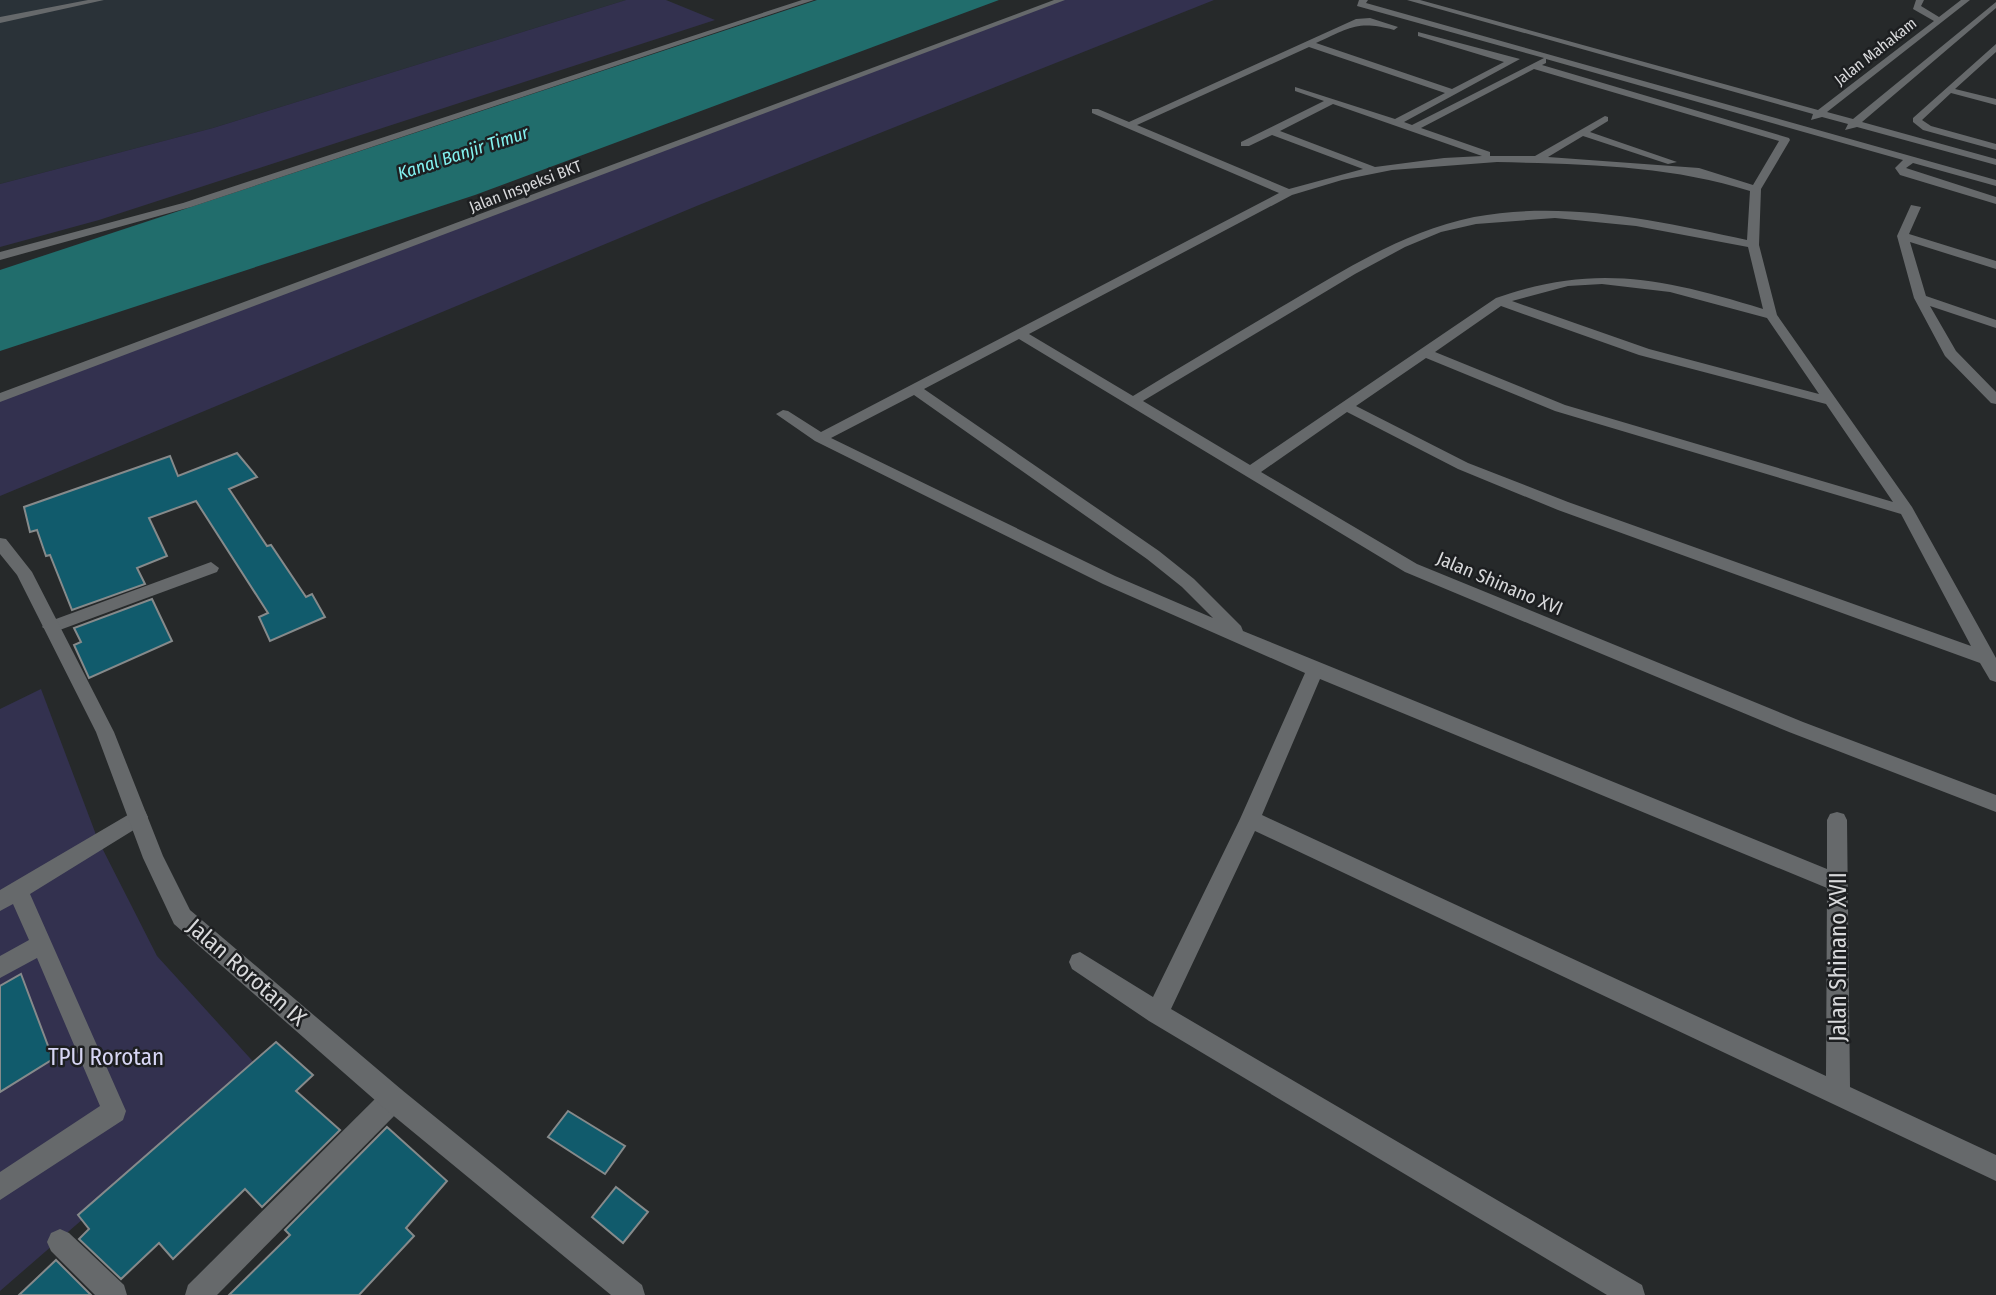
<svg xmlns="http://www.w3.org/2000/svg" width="1996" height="1295" font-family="'Fira Sans Condensed',sans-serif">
	<rect width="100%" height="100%" fill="#26292a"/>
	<polygon fill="#2a3238" points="0,0 626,0 213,128 0,184"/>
	<g fill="#33314f">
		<polygon points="626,0 666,0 715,20 99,220 0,247 0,184 213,128"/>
		<polygon points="1061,0 1214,0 699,205 0,496 0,396"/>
		<polygon points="41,689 98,840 157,956 258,1067 0,1291 0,709"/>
	</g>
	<polygon fill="#216d6c" points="817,0 999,0 475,195 0,351 0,270"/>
	<g fill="#115b6c" stroke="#868a8b" stroke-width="2">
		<polygon points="237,453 257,477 229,489 267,546 271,545 306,597 312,594 325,617 270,641 259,617 268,613 196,501 149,518 167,556 137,568 145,584 72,610 50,555 46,556 37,530 30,532 24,507 170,456 178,476"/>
		<polygon points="152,599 172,641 89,678 74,645 81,642 74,628"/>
		<polygon points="21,974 53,1059 0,1092 0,986"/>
		<polygon points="276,1042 313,1075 296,1091 340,1130 262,1207 245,1189 173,1259 159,1243 121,1279 79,1239 89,1229 78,1215"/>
		<polygon points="568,1111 625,1146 605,1174 548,1137"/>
		<polygon points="387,1127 447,1181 406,1228 414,1236 359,1295 229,1295 290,1235 285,1230"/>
		<polygon points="616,1187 648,1212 623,1243 592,1217"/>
		<polygon points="56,1260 91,1295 19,1295"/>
	</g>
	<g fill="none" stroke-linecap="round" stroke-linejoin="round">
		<polygon fill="#66696b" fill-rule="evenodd" points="138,809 145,811 148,817 145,823 30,894 126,1111 123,1120 0,1200 0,1172 100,1106 37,958 0,978 0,956 29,940 13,904 0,911 0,890"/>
		<g fill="#66696b" fill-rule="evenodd">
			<polygon points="88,0 104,0 0,23 0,17"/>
			<path d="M 1359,0 L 1368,0 L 1366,3 L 1996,180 L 1996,186 L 1913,163 L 1906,168 L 1996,197 L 1996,204 L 1900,175 L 1895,168 L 1903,160 L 1546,59 L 1546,63 L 1542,65 L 1789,138 L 1790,140 L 1761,189 L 1759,245 L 1777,315 L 1912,507 L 1996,658 L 1996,682 L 1990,680 L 1980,663 L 1558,510 L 1458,469 L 1347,412 L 1261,472 L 1417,564 L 1803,722 L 1996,795 L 1996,812 L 1789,732 L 1405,572 L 1019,339 L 924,389 L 1159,551 L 1194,579 L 1241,626 L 1243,631 L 1827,869 L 1827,820 L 1830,814 L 1837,812 L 1844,814 L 1847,820 L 1850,1087 L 1996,1155 L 1996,1181 L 1255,831 L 1171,1009 L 1642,1285 L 1645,1295 L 1607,1295 L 1149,1021 L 1072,969 L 1069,962 L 1072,955 L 1080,952 L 1153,997 L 1240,819 L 1305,673 L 1103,584 L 815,441 L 776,414 L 783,410 L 788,411 L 821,432 L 1279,193 L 1092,113 L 1092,109 L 1098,109 L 1129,122 L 1356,19 L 1370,18 L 1398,27 L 1394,30 C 1357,20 1350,28 1316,43 L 1452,89 L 1504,62 L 1418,36 L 1418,32 L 1520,59 L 1404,122 L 1412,125 L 1544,58 L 1357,6 ZM 1309,47 L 1445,93 L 1395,119 L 1295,87 L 1295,91 L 1324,101 L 1241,142 L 1241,146 L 1249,146 L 1272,135 L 1363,169 L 1289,189 L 1137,125 ZM 1534,69 L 1779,141 L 1753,185 L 1699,168 L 1548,157 L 1583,136 L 1668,164 L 1677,162 L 1590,132 L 1608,121 L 1608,117 L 1605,116 L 1535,156 L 1490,156 L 1490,152 L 1421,128 ZM 1333,104 L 1482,156 L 1444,158 L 1375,167 L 1280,131 ZM 1497,162 C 1581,164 1669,165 1750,191 L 1747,240 C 1659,221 1565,200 1474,217 C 1405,231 1348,268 1288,303 C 1236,334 1184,365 1133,396 L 1029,334 L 1292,195 L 1342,180 L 1392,170 ZM 1555,218 L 1636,226 L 1748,247 L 1763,309 C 1664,279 1596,263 1496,298 L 1250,465 L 1143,401 L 1355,274 L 1405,247 L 1441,232 L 1476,224 ZM 1602,284 L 1670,292 L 1767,318 L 1819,394 L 1649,349 L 1512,301 L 1568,286 ZM 1501,306 L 1639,355 L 1826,404 L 1893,502 L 1565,405 L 1435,352 ZM 1426,358 L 1555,411 L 1901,514 L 1971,646 L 1568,502 L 1468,463 L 1356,406 ZM 914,395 L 1147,559 L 1182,587 L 1213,618 L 1115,576 L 831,438 ZM 1320,679 L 1827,888 L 1826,1076 L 1262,815 Z"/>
			<polygon points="1407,0 1420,0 1818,110 1934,21 1913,9 1916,0 1924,0 1921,6 1939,17 1961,0 1970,0 1827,112 1853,119 1996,2 1996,8 1862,122 1996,159 1996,165 1857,127 1845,130 1848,124 1822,117 1811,120 1813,114"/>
			<polygon points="1996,44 1996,52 1955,89 1996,99 1996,105 1951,93 1922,120 1931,126 1996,144 1996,150 1923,130 1913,122 1913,118"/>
			<polygon points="1911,205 1921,207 1909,234 1996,261 1996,269 1910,242 1926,296 1996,320 1996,328 1930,306 1956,351 1996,392 1996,404 1991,403 1945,356 1914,298 1897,236"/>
			<polygon points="211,562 219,568 217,572 57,631 51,633 42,627 45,623"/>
			<polygon points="393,1087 402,1090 405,1099 402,1108 217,1295 185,1295 188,1285 384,1090"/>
			<polygon points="60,1229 69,1233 124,1285 127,1295 95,1295 51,1251 47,1242 51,1233"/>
		</g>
		<g fill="#66696b" fill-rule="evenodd">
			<polygon points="802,0 814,0 191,207 0,260 0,252 183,203"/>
			<polygon points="1054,0 1065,0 0,402 0,393"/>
			<polygon points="0,538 6,539 32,572 114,732 163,856 190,910 402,1090 642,1285 645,1295 611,1295 384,1108 174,924 143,858 96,732 17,575 0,554"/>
		</g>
	</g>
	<g text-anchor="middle" stroke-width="5" stroke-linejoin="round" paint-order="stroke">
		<g font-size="16" fill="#d8d9db" stroke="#1d1f21">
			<text transform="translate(1875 51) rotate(-38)" y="6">Jalan Mahakam</text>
			<text transform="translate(525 186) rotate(-21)" y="6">Jalan Inspeksi BKT</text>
		</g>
		<g font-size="18" font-style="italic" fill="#83f2f0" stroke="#1d1f21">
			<text transform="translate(463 153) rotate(-18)" y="6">Kanal Banjir Timur</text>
		</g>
		<g font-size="19" fill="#d8d9db" stroke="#1d1f21">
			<text transform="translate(1500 583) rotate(23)" y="7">Jalan Shinano XVI</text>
		</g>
		<g font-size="23" fill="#d8d9db" stroke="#1d1f21">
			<text transform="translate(1838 957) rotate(-90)" y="8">Jalan Shinano XVII</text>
			<text transform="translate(247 972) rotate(41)" y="8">Jalan Rorotan IX</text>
		</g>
		<g font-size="23" fill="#d7d6f4" stroke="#1d1f21">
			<text x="106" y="1065">TPU Rorotan</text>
		</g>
	</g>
</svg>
